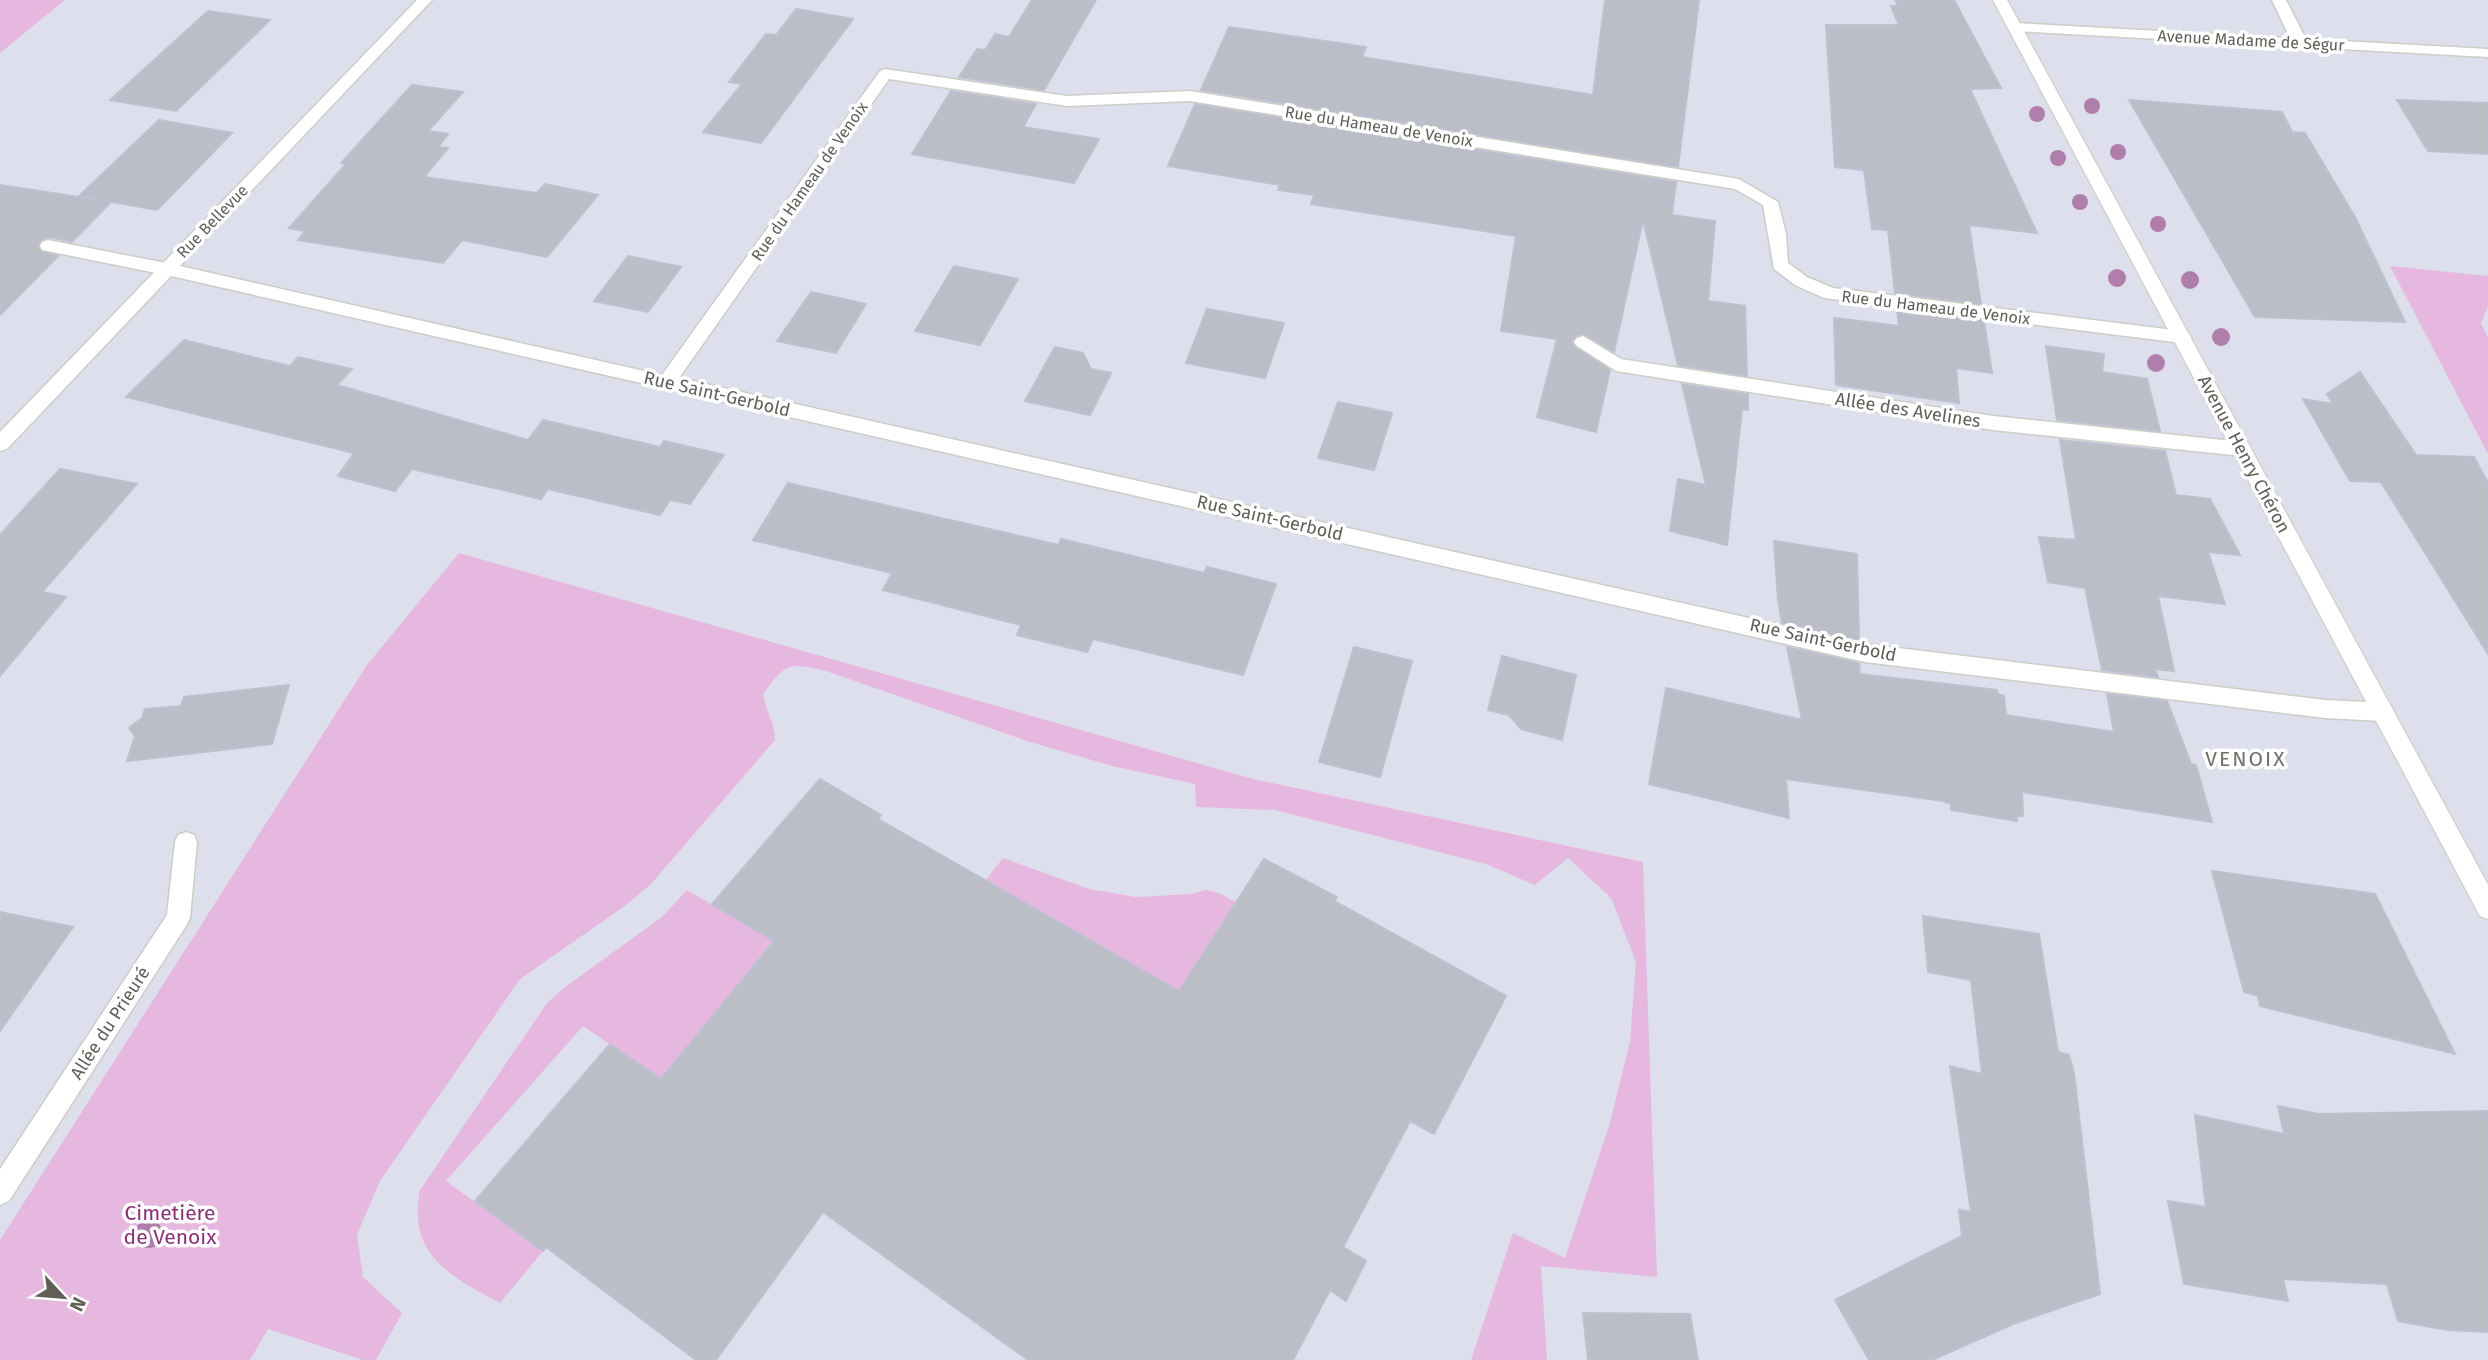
<svg xmlns="http://www.w3.org/2000/svg" width="2488" height="1360" font-family="'Fira Sans',sans-serif">
	<rect width="100%" height="100%" fill="#dedfec"/>
	<g fill="#e6b8df">
		<polygon points="0,0 65,0 0,53"/>
		<polygon points="2390,266 2488,276 2488,307 2481,323 2488,338 2488,454"/>
		<path d="M 459,553 L 1253,779 L 1643,862 L 1657,1277 L 1541,1266 L 1547,1360 L 1471,1360 L 1513,1233 L 1565,1258 L 1610,1123 L 1630,1041 L 1636,962 L 1611,898 L 1568,858 L 1535,885 L 1486,864 L 1275,810 L 1196,807 L 1195,784 L 1112,766 L 1027,741 L 826,671 C 790,663 785,662 763,695 C 766,711 775,723 775,740 L 651,884 L 622,908 L 520,979 L 380,1181 L 357,1235 L 363,1277 L 402,1313 L 376,1360 L 363,1360 L 268,1329 L 250,1360 L 0,1360 L 0,1240 L 367,665 Z"/>
		<polygon points="1003,858 1089,889 1136,897 1191,894 1206,890 1221,894 1237,903 1179,991 985,881"/>
		<path d="M 687,890 L 774,941 L 696,1037 L 673,1088 L 583,1026 L 446,1181 L 543,1251 L 500,1303 C 450,1276 407,1255 420,1190 L 547,1003 L 565,987 L 662,917 Z"/>
	</g>
	<g fill="#bbbdc7" stroke="#bcc0d1" stroke-width="2">
		<polygon points="1032,0 1096,0 1044,90 959,77 977,49 985,50 995,34 1009,37"/>
		<polygon points="1605,0 1699,0 1678,167 1201,90 1229,27 1366,47 1362,57 1593,95"/>
		<polygon points="1895,0 1954,0 2001,88 1970,89 2037,233 1969,225 1981,304 1895,293 1888,230 1872,229 1864,170 1835,167 1826,25 1899,25 1891,6 1898,6"/>
		<polygon points="796,9 853,19 761,143 703,132 742,84 729,82 766,34 776,35"/>
		<polygon points="208,11 270,20 176,111 110,100"/>
		<polygon points="412,85 463,92 428,131 448,134 438,147 448,148 424,177 537,193 545,184 598,195 547,257 462,240 443,263 298,240 305,231 289,228 346,164 341,163"/>
		<polygon points="951,91 1036,104 1023,127 1099,139 1074,183 912,154"/>
		<polygon points="2129,100 2282,112 2292,132 2305,133 2355,217 2405,322 2255,317"/>
		<polygon points="2397,100 2488,103 2488,154 2428,151"/>
		<polygon points="1195,104 1676,182 1672,215 1715,221 1708,301 1745,306 1747,376 1678,365 1643,220 1614,352 1584,334 1576,336 1571,342 1576,348 1610,370 1596,432 1537,417 1557,339 1501,331 1516,236 1311,204 1314,195 1278,190 1280,185 1168,166"/>
		<polygon points="159,120 232,133 157,210 79,196"/>
		<polygon points="0,185 111,202 72,242 49,237 40,241 40,251 58,256 0,315"/>
		<polygon points="628,256 681,267 648,312 594,301"/>
		<polygon points="954,266 1018,279 980,345 915,331"/>
		<polygon points="811,292 866,304 836,353 777,341"/>
		<polygon points="1207,309 1284,323 1265,378 1186,363"/>
		<polygon points="1897,310 1984,321 1992,373 1956,368 1959,403 1836,385 1834,318 1899,326"/>
		<polygon points="184,340 290,366 298,357 352,369 337,385 528,440 543,420 660,447 664,441 724,455 690,504 670,500 660,515 548,489 541,499 412,469 395,491 338,476 354,453 126,397"/>
		<polygon points="2046,346 2104,354 2102,372 2147,379 2160,431 2057,420"/>
		<polygon points="1055,347 1083,353 1091,369 1111,373 1090,415 1025,401"/>
		<polygon points="2360,372 2416,455 2474,457 2488,483 2488,654 2381,482 2350,481 2303,399 2333,404 2327,394"/>
		<polygon points="1682,384 1748,394 1748,410 1742,409 1727,545 1670,531 1678,479 1706,485"/>
		<polygon points="1338,402 1392,413 1374,470 1318,458"/>
		<polygon points="2060,440 2165,451 2176,495 2210,499 2240,555 2208,552 2225,604 2158,596 2174,671 2155,669 2158,677 2102,670 2085,588 2048,582 2039,537 2076,540"/>
		<polygon points="60,469 137,484 42,592 66,597 0,676 0,535"/>
		<polygon points="788,483 1059,545 1061,539 1204,573 1207,567 1276,584 1243,675 1093,639 1087,652 1017,635 1021,625 883,590 892,573 753,540"/>
		<polygon points="1774,541 1857,554 1859,640 1782,623 1778,600"/>
		<polygon points="1354,647 1412,661 1380,777 1319,762"/>
		<polygon points="1787,647 1859,663 1860,674 1997,690 1998,694 2004,696 2006,715 2114,732 2107,694 2167,701 2191,764 2196,765 2212,822 2022,792 2023,816 2017,816 2017,821 1951,810 1951,804 1943,801 1786,779 1789,818 1649,784 1666,688 1802,720"/>
		<polygon points="1502,656 1576,675 1562,740 1521,729 1509,715 1488,710"/>
		<polygon points="289,685 272,744 127,761 135,736 129,728 142,718 145,709 181,706 184,697"/>
		<polygon points="820,779 881,815 878,819 1179,991 1264,859 1337,897 1334,901 1506,996 1434,1134 1410,1121 1343,1247 1366,1261 1346,1301 1330,1290 1293,1360 1028,1360 823,1212 716,1360 696,1360 546,1247 543,1251 475,1201 610,1044 661,1079 774,941 712,904"/>
		<polygon points="2212,871 2375,894 2455,1054 2260,1006 2258,996 2244,992"/>
		<polygon points="0,912 73,927 0,1031"/>
		<polygon points="1923,916 2039,934 2058,1052 2069,1055 2074,1073 2100,1294 2013,1324 1932,1360 1869,1360 1835,1300 1962,1236 1959,1210 1971,1212 1950,1066 1982,1074 1971,980 1928,972"/>
		<polygon points="2278,1106 2319,1114 2488,1111 2488,1332 2448,1330 2398,1321 2387,1284 2283,1279 2288,1301 2184,1284 2168,1201 2206,1207 2195,1115 2284,1134"/>
		<polygon points="1583,1313 1690,1314 1698,1360 1588,1360"/>
	</g>
	<g fill="none" stroke-linecap="round" stroke-linejoin="round">
		<g stroke="#ceccc6" stroke-width="3">
			<polygon id="lane" points="48,240 166,263 174,269 166,275 42,250 40,246 42,242"/>
		</g>
		<g stroke="#ceccc6" stroke-width="3">
			<g id="street">
				<polygon points="417,0 432,0 180,266 662,375 880,71 885,69 1067,96 1190,91 1739,179 1778,202 1786,234 1788,263 1807,277 1833,288 2182,331 2188,333 2191,337 2188,341 2182,343 1824,298 1795,285 1774,269 1763,205 1735,189 1190,101 1067,106 889,79 679,378 1865,644 2325,700 2383,703 2391,706 2394,712 2391,718 2383,721 2325,718 1865,662 171,276 7,449 0,451 0,432"/>
				<polygon points="2272,0 2286,0 2306,39 2488,49 2488,57 2015,31 2008,27 2015,23 2290,38"/>
				<polygon points="1583,336 1621,359 1993,416 2242,442 2249,444 2251,449 2249,454 2242,456 1993,430 1616,371 1577,346 1574,342 1577,338"/>
				<polygon points="186,832 194,835 197,842 190,918 186,926 9,1201 0,1205 0,1169 167,915 175,842 178,835"/>
			</g>
		</g>
		<g stroke="#d4d2c9" stroke-width="3">
			<polygon id="secondary" points="1993,0 2007,0 2488,885 2488,919 2480,916"/>
		</g>
		<use href="#lane" fill="#fff" fill-rule="evenodd"/>
		<use href="#street" fill="#fff" fill-rule="evenodd"/>
		<use href="#secondary" fill="#fff" fill-rule="evenodd"/>
	</g>
	<g fill="#af7eab">
		<circle cx="2092" cy="106" r="8"/>
		<circle cx="2037" cy="114" r="8"/>
		<circle cx="2118" cy="152" r="8"/>
		<circle cx="2058" cy="158" r="8"/>
		<circle cx="2080" cy="202" r="8"/>
		<circle cx="2158" cy="224" r="8"/>
		<circle cx="2117" cy="278" r="9"/>
		<circle cx="2190" cy="280" r="9"/>
		<circle cx="2221" cy="337" r="9"/>
		<circle cx="2156" cy="363" r="9"/>
		<circle cx="149" cy="1234" r="14"/>
	</g>
	<g text-anchor="middle" stroke-width="7" stroke-linejoin="round" paint-order="stroke">
		<g font-size="16" fill="#615e58" stroke="#fff">
			<text transform="translate(2251 40) rotate(3)" y="6">Avenue Madame de Ségur</text>
			<text transform="translate(1379 126) rotate(9)" y="6">Rue du Hameau de Venoix</text>
			<text transform="translate(809 181) rotate(-55)" y="6">Rue du Hameau de Venoix</text>
			<text transform="translate(212 221) rotate(-46)" y="6">Rue Bellevue</text>
			<text transform="translate(1936 307) rotate(7)" y="6">Rue du Hameau de Venoix</text>
		</g>
		<g font-size="18" fill="#615e58" stroke="#fff">
			<text transform="translate(717 394) rotate(13)" y="6">Rue Saint-Gerbold</text>
			<text transform="translate(1908 410) rotate(9)" y="6">Allée des Avelines</text>
			<text transform="translate(2244 454) rotate(62)" y="6">Avenue Henry Chéron</text>
			<text transform="translate(1270 518) rotate(13)" y="6">Rue Saint-Gerbold</text>
			<text transform="translate(1823 640) rotate(12)" y="6">Rue Saint-Gerbold</text>
			<text transform="translate(110 1023) rotate(-57)" y="6">Allée du Prieuré</text>
		</g>
		<g font-size="21" letter-spacing="2" fill="#736f68" stroke="#fff">
			<text x="2246" y="766">VENOIX</text>
		</g>
		<g font-size="21" fill="#892f76" stroke="#fff">
			<text x="170" y="1220">Cimetière<tspan x="170" dy="24">de Venoix</tspan></text>
		</g>
	</g>
	<g transform="translate(63 1297) rotate(116)" stroke="#ffffff" stroke-width="5" paint-order="stroke">
	<path d="M0-5L12 26L0 18L-12 26Z" fill="#615e58"/>
	<text y="-10" font-size="19" font-weight="bold" text-anchor="middle" fill="#615e58">N</text>
	</g>
</svg>
